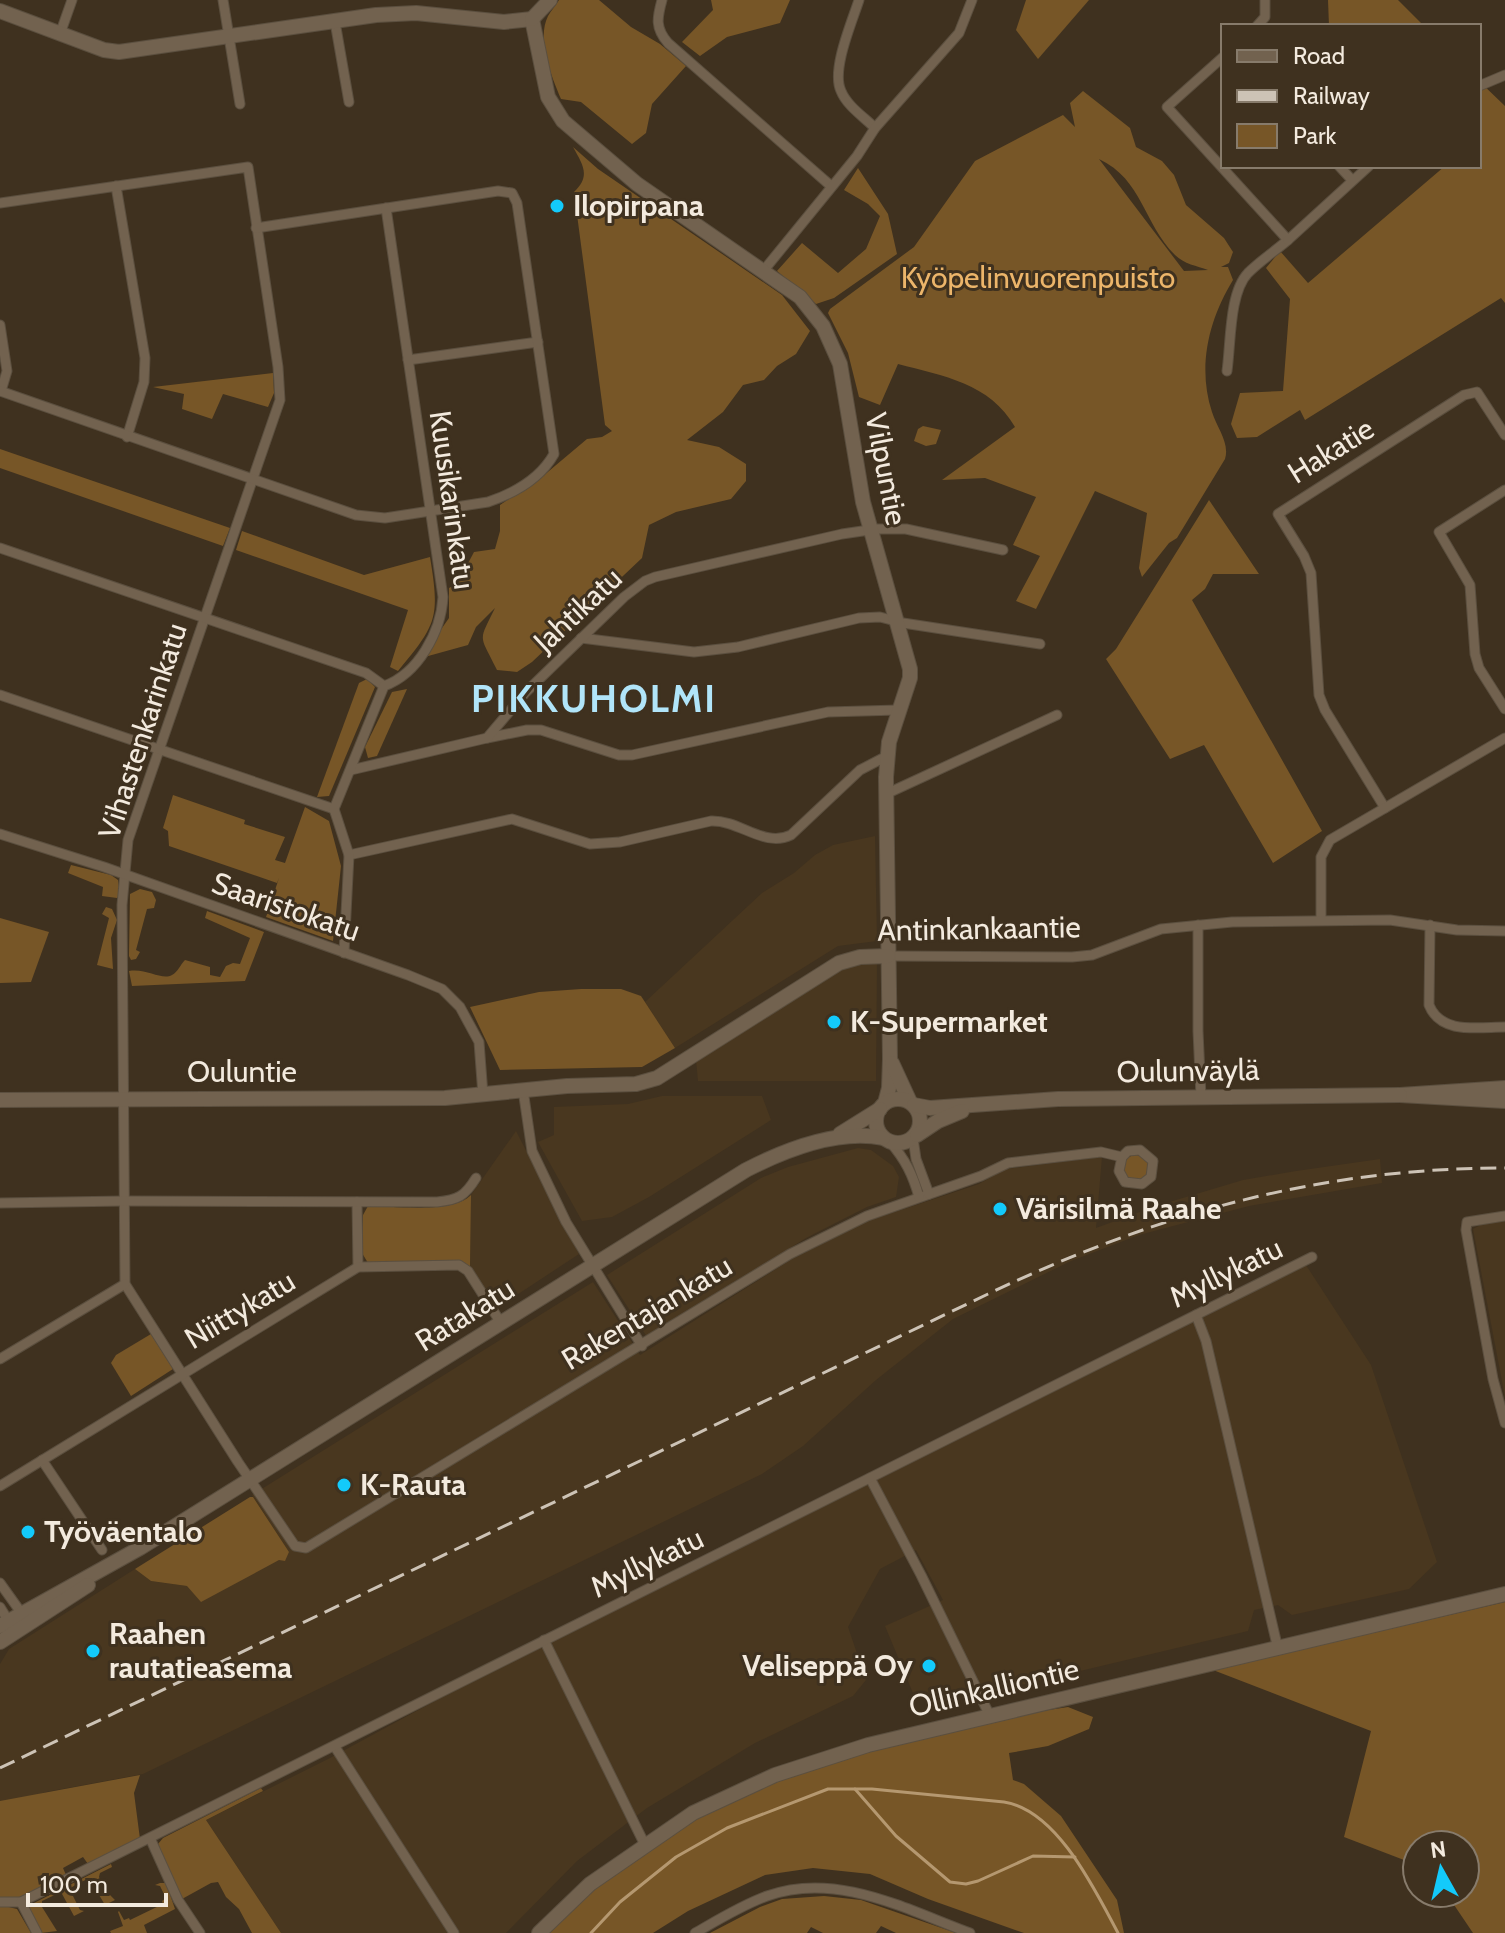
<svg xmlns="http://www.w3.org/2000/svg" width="1505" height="1933" font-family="Cabin,sans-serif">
	<rect width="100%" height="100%" fill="#3f311f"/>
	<g fill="#49371f">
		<polygon points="875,836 877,941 838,946 675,1048 645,1002 762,893 794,873 815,855 833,845"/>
		<polygon points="877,962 876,1081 698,1081 696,1060 831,974 853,964"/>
		<polygon points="662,1096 762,1096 771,1120 649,1197 612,1217 582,1221 538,1142 554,1135 554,1107 628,1104"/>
		<polygon points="516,1131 579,1254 497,1308 470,1267 471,1195"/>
		<polygon points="858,1148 871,1150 893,1166 899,1177 896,1197 867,1207 806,1238 647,1337 607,1275 761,1178 788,1167"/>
		<polygon points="1102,1157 1096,1228 1156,1206 1243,1180 1296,1171 1380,1159 1382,1183 1249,1206 1139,1235 1071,1261 953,1319 876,1380 803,1446 762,1474 143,1774 46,1792 0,1807 0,1664 9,1649 135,1569 151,1581 187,1586 279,1560 285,1560 289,1552 252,1495 593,1282 640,1355 792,1259 868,1221 979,1184 1005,1169"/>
		<polygon points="1505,1219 1505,1397 1473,1229 1488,1221"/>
		<polygon points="1304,1262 1371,1365 1437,1562 1409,1589 1292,1615 1278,1605 1254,1610 1248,1631 996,1691 915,1698 885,1626 943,1600 916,1550 880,1569 848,1627 866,1680 853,1696 755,1743 647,1808 577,1861 506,1933 281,1933 206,1820 330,1758 564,1631"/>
	</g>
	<g fill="#775627" fill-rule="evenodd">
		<path d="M 559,0 L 599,0 L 631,27 L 660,44 L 686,66 L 652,104 L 646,133 L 632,144 L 581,102 L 561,99 C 552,77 536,40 548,16 C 551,11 556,5 559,0 Z"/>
		<polygon points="711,0 790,0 780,23 727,37 700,56 682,42 713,10"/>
		<polygon points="1026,0 1089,0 1038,59 1016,30"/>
		<polygon points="1328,0 1398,0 1424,26 1329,26"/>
		<polygon points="1479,81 1505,106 1505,303 1501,298 1305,420 1300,410 1257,437 1237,438 1231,424 1240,393 1283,391 1290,299 1266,268 1280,251 1308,283 1445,166 1479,166"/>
		<path d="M 1083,91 L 1130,128 L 1136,147 L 1162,161 L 1174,175 L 1186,205 L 1224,238 L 1233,252 L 1229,263 L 1221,267 L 1228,267 L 1233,280 C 1209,319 1197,367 1212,412 C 1217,428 1230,443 1225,459 L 1177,538 L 1169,543 L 1142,577 L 1139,568 L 1147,513 L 1095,491 L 1036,609 L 1016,601 L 1040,556 L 1013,545 L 1036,497 L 985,478 L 942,480 L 1015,427 C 990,383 943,376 898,364 L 880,405 L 859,397 L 848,353 L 828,313 L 830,309 L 914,247 L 975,161 L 1063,115 L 1075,127 L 1070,103 ZM 1099,159 C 1143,180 1143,223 1175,255 C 1184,264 1197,266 1208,270 L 1184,271 Z"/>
		<path d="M 573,147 L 598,169 L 782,295 L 810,331 L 796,354 L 777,366 L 764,380 L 743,385 L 723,412 L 687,440 L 719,447 L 746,464 L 746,481 L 731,499 L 676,512 L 649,525 L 642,558 L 532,662 L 517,672 L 497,670 C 479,633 478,643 495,608 L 476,627 L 468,645 L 421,658 L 449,618 L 449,588 L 457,584 L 474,552 L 495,549 L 500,531 L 500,505 L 543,476 L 587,439 L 602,437 L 612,431 L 605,425 L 574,192 C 591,176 583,165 573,147 Z"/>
		<polygon points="858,168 888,214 897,254 834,298 816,304 777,271 802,243 838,273 866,249 880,216 868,204 844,190"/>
		<polygon points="273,373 274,393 268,407 223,394 212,419 182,409 184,394 153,387"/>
		<polygon points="923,426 941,430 936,444 926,446 914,441 918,429"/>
		<polygon points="0,449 230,528 223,546 0,468"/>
		<polygon points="1209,500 1259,574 1213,574 1205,589 1192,600 1322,831 1273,863 1204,745 1170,759 1106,659 1116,649"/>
		<path d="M 242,531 L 364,575 L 430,557 C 440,618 437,624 398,671 L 390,667 L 408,610 L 236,550 Z"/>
		<polygon points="367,679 375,687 329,796 317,797 359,683"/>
		<polygon points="407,689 377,756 368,758 365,747 392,692"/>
		<polygon points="173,795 245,820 244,824 285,837 275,860 285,863 305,807 329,821 341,866 333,941 266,917 279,878 277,883 169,846 168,831 163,828"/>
		<polygon points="71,865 111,875 118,880 120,895 117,898 102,896 103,887 68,873"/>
		<polygon points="140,889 152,892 156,900 154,908 147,909 136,950 140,952 136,959 131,960 129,956 130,894"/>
		<polygon points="106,907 112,909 117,920 111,938 113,969 97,965 109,918 102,914"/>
		<path d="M 207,911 L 264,932 L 245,981 L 132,986 L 129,971 C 147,968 162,981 172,975 C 178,972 180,965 185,960 L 210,967 L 210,975 L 220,977 L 226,966 L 233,963 L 240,964 L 250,938 L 205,918 Z"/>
		<polygon points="0,918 49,932 31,982 0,983"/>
		<polygon points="581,989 621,989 641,996 675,1048 642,1067 500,1070 470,1007 539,992"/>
		<circle cx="1136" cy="1168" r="13"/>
		<path d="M 471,1195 L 470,1267 L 461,1261 L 368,1263 L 362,1253 L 363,1215 L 368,1206 C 394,1206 453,1214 471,1195 Z"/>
		<polygon points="151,1334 173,1369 131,1396 111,1363 116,1355"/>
		<polygon points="250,1497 253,1497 289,1552 285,1561 279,1560 201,1602 187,1586 151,1581 135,1569"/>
		<polygon points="1505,1602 1505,1933 1473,1933 1446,1893 1465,1893 1465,1845 1417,1845 1417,1865 1344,1837 1371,1731 1213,1670"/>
		<polygon points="1068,1707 1093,1717 1089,1729 1048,1746 1009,1753 1013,1780 1024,1784 1061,1816 1117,1900 1124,1933 1024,1933 928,1899 870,1874 813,1868 765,1875 688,1911 653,1933 544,1933 615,1872 700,1817 804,1767 1042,1711"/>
		<polygon points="140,1775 134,1793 140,1839 88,1864 83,1857 63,1868 66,1875 22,1897 0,1897 0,1801"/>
		<polygon points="261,1788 263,1791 206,1820 281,1933 252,1933 239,1909 226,1897 218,1882 211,1883 182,1899 158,1844 163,1838"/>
		<polygon points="111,1864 112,1867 100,1873 99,1877 108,1896 110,1895 115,1900 105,1905 89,1878 72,1887 71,1892 80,1910 84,1911 74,1916 61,1892 42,1901 42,1907 57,1931 41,1933 29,1909 30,1905"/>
		<polygon points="160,1883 166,1883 175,1909 144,1925 147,1933 111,1933 110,1931 123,1926 118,1912 119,1911 124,1920 129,1918 130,1920 163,1904 162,1901 166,1898 160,1886 155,1885"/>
		<polygon points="824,1896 861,1900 956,1933 896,1933 881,1926 876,1933 823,1933 811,1927 807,1933 710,1933 760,1907 782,1899"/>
		<polygon points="0,1905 17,1909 31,1933 0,1933"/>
	</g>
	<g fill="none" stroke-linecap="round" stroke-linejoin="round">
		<g stroke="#b59870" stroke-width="3">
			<polyline points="855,1789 896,1836 950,1882 966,1884 978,1881 1033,1856 1075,1857"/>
			<path d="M 591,1933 L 620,1902 L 676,1857 L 727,1828 L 828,1789 L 872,1789 L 1004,1802 C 1057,1810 1095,1890 1118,1933"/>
		</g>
		<g stroke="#5b4f3f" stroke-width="11">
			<g id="street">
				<polyline points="223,0 240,104"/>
				<path d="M 662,0 C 657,18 655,28 668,43 L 831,186"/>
				<path d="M 859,0 C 852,22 831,70 841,91 C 847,106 864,117 875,128"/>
				<polyline points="335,22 349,102"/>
				<polyline points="1257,26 1265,17 1265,0"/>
				<polyline points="60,34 72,0"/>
				<path d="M 1223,57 L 1167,107 L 1288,240 C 1275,251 1260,261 1248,273 C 1229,293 1231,343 1227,371"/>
				<polyline points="1479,86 1505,75"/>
				<polyline points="1339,166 1352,180"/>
				<polyline points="116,186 145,358 144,382 127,437"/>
				<polyline points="0,203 248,167 278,367 280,400 128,840 122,905 125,1284 238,1462 295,1546 306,1548 790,1254 867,1216 981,1176 1008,1163 1101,1152 1122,1157 1128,1151 1140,1150 1153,1161 1151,1177 1142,1184 1125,1182 1119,1171 1122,1157"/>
				<polyline points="1288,240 1369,166"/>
				<polyline points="764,270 857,156 875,128 959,33 972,0"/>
				<polyline points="0,325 7,371 1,391"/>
				<polyline points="408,360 538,342"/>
				<path d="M 0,391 L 356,515 L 385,518 L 488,502 C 515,493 540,479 554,454 L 517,203 L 512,193 L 498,191 L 256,228"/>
				<polyline points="1505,490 1439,532 1470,585 1475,654 1479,668 1505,709"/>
				<polyline points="0,548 366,673 384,686"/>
				<polyline points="581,638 694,652 738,647 859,618 880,617 903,623 1040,644"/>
				<polyline points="0,695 334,809"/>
				<polyline points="487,738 527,730 541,730 619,755 632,755 828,712 898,710"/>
				<polyline points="351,770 487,738 526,692 624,597 645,581 655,577 842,534 876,529 906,529 1003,550"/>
				<polyline points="886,794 1057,715"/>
				<polyline points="1385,808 1325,710 1319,695 1311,573 1304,556 1278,514 1464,395 1477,392 1505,435"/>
				<polyline points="0,834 104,867 408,975 442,989 460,1007 479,1042 483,1095"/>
				<path d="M 349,855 L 512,819 L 590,844 L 620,842 L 711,821 C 740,820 764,848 791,835 L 860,770 L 887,756"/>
				<polyline points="1321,920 1321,857 1330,840 1505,738"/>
				<polyline points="1198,925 1198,1031 1201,1097"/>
				<path d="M 1430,925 L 1429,1005 C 1441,1035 1479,1027 1505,1027"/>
				<path d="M 344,953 L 349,855 L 334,809 L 384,686 C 418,674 441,632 443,597 L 386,208"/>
				<polyline points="888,956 1072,957 1092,955 1161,929 1232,922 1390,920 1457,930 1505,931"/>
				<polyline points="523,1090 532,1151 566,1222 642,1346"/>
				<polyline points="913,1138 916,1159 929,1194"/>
				<path d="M 890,1142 C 905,1159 913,1175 919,1197"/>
				<polyline points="357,1202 358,1267"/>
				<path d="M 0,1203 L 124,1201 L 437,1202 C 458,1200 465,1196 476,1178"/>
				<polyline points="1505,1216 1467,1222 1466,1230 1493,1379 1505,1423"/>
				<polyline points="1196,1315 1206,1341 1278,1649"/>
				<polyline points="0,1359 125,1284"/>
				<polyline points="42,1460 102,1550"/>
				<polyline points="870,1478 921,1575 990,1716"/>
				<polyline points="0,1486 358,1267 459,1265 468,1271 501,1323"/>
				<polyline points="0,1583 25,1618"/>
				<polyline points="0,1607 11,1625"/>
				<polyline points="544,1640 645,1845"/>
				<polyline points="335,1747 454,1933"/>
				<polyline points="150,1838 178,1900 200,1933"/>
				<polyline points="0,1902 21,1902 1312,1257"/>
				<polyline points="21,1902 37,1933"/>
				<path d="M 695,1933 C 718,1920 742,1905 767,1896 C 836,1871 905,1909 970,1933"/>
			</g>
		</g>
		<g stroke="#5b4f3f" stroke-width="16">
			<g id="secondary">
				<polyline points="0,11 104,50 119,52 376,15 416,13 504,22 532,19"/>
				<polyline points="532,19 548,97 563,121 637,184 800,297 823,326 840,364 863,502 910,669 910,678 889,742 886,777 890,1059 889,1088 885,1103"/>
				<polyline points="532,19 550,0"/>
				<polyline points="892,1063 910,1102"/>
				<polyline points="1505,1088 1400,1095 1505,1101"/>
				<circle cx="898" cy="1121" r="22"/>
				<polyline points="0,1100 445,1098 567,1086 636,1084 657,1078 839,963 860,957 888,956"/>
				<polyline points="914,1105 930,1108 1058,1099 1400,1095"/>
				<polyline points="840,1134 880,1109"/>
				<polyline points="917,1135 938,1121 962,1111"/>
				<path d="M 0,1626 L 140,1548 L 746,1170 C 787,1149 838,1129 883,1138"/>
				<polyline points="0,1642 88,1585"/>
				<polyline points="539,1933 590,1884 693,1813 775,1775 868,1745 1505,1594"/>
			</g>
		</g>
		<use href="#street" stroke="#72624f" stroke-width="9"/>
		<use href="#secondary" stroke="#72624f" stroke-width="14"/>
		<path stroke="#cdc3b6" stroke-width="3" stroke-dasharray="16 8" stroke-linecap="butt" d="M 0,1768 L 988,1294 C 1156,1214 1318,1168 1505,1168"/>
	</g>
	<g fill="#13cafb" stroke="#3f311f" stroke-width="3">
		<circle cx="557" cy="206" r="8"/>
		<circle cx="834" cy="1022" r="8"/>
		<circle cx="1000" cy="1209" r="8"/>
		<circle cx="344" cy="1485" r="8"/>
		<circle cx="28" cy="1532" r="8"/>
		<circle cx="93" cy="1651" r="8"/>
		<circle cx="929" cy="1666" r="8"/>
	</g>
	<g text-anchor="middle" stroke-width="6" stroke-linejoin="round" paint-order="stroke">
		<g font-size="30" font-weight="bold" fill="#f3eade" stroke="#3f311f" text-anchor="start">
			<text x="573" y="216">Ilopirpana</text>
			<text x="850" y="1032">K-Supermarket</text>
			<text x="1016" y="1219">Värisilmä Raahe</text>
			<text x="360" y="1495">K-Rauta</text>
			<text x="44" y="1542">Työväentalo</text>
			<text x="109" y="1644">Raahen<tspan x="109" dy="34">rautatieasema</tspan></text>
			<text x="913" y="1676" text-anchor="end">Veliseppä Oy</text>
		</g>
		<g font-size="30" fill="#ecb56a" stroke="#3f311f">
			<text x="1038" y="288">Kyöpelinvuorenpuisto</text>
		</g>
		<g font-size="30" fill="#f3eade" stroke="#3f311f">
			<text transform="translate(1331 451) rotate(-32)" y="10">Hakatie</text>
			<text transform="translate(886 469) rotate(79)" y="10">Vilpuntie</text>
			<text transform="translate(452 500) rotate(82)" y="10">Kuusikarinkatu</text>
			<text transform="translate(578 610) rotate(-43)" y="10">Jahtikatu</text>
			<text transform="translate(143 731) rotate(-72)" y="10">Vihastenkarinkatu</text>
			<text transform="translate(286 907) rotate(19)" y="10">Saaristokatu</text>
			<text transform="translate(979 929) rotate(-1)" y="10">Antinkankaantie</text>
			<text transform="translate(1188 1071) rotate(-1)" y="10">Oulunväylä</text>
			<text x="242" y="1082">Ouluntie</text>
			<text transform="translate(1226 1273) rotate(-26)" y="10">Myllykatu</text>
			<text transform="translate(240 1310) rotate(-31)" y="10">Niittykatu</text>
			<text transform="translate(647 1313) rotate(-31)" y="10">Rakentajankatu</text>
			<text transform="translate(465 1315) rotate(-32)" y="10">Ratakatu</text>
			<text transform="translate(647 1563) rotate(-26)" y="10">Myllykatu</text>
			<text transform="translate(994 1688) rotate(-13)" y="10">Ollinkalliontie</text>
		</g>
		<g font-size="38" font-weight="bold" letter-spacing="2" fill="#b1e5f9" stroke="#3f311f">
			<text x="594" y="712">PIKKUHOLMI</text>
		</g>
	</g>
	<rect x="1221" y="24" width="260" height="144" fill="#3f311f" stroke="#877b6b" stroke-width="2"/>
	<rect x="1237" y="50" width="40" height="12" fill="#72624f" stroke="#877b6b" stroke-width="2"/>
	<text x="1293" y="64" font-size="24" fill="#f3eade">Road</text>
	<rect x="1237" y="90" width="40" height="12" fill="#cdc3b6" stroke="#877b6b" stroke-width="2"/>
	<text x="1293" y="104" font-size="24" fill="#f3eade">Railway</text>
	<rect x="1237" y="124" width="40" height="24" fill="#775627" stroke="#877b6b" stroke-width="2"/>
	<text x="1293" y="144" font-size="24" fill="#f3eade">Park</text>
	<g transform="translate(1441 1869) rotate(352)"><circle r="38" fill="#3f311f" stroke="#877b6b" stroke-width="2"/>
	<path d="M0-6L14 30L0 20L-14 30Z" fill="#13cafb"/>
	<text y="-12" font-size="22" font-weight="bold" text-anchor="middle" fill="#f3eade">N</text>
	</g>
	<path d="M28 1893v12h138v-12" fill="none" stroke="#f3eade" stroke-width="4"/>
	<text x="40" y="1893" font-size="24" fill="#f3eade" stroke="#3f311f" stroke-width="6" paint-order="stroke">100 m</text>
</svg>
